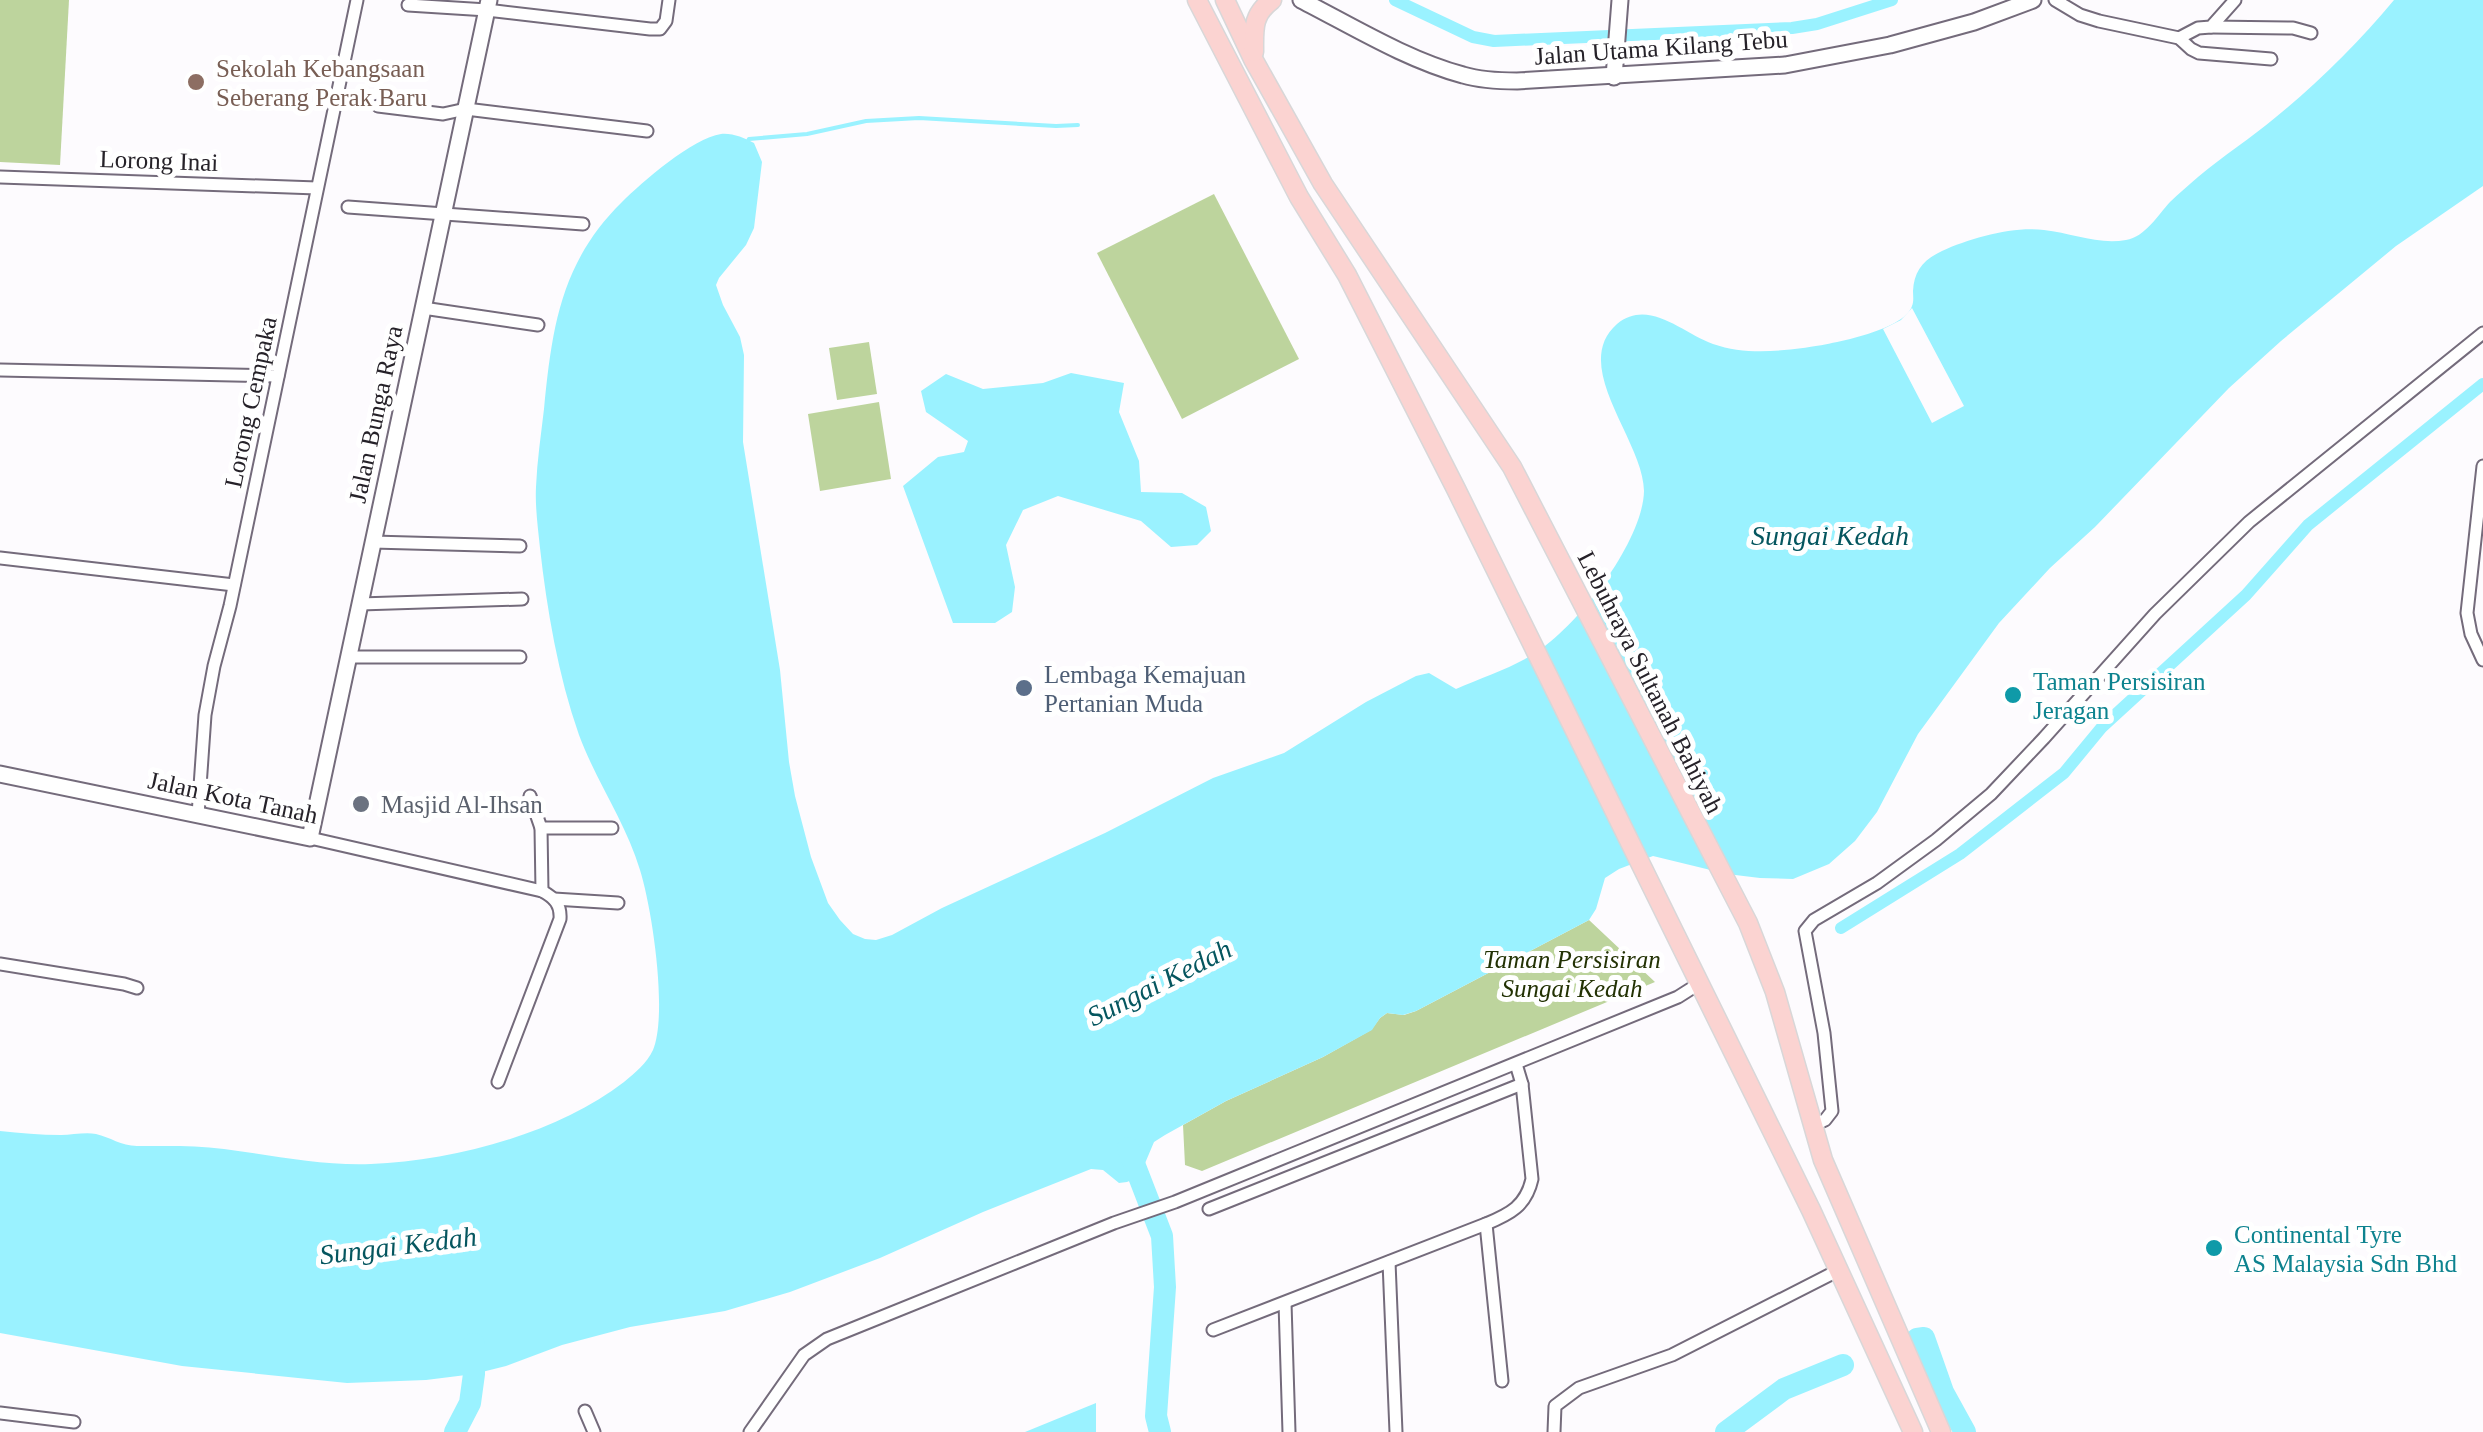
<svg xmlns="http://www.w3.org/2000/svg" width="2483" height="1432" font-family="'Times New Roman',serif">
	<rect width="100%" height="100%" fill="#fdfbfe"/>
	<g fill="#bdd49d">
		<polygon points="0,0 69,0 60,165 0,162"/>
		<polygon points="1214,194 1299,359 1182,419 1097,253"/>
		<polygon points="869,342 877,394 837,400 829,348"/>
		<polygon points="879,402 891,479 820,491 808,414"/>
		<polygon points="1589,920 1655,982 1202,1171 1185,1165 1183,1125 1226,1101 1323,1057 1371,1030 1380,1018 1387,1013 1404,1015 1416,1011"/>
	</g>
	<g fill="#9af2ff">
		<path d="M 2394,0 L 2483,0 L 2483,186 L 2396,246 L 2281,341 L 2229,388 L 2095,527 L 2050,568 L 1999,623 L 1918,734 L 1877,812 L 1855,841 L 1829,864 L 1793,879 L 1760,878 L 1727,874 L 1653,856 L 1619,869 L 1605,878 L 1596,909 L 1589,920 L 1416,1011 L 1403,1015 L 1387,1013 L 1380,1018 L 1372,1030 L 1323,1057 L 1226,1101 L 1165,1135 L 1154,1142 L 1143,1168 L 1136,1178 L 1127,1182 L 1119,1183 L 1103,1170 L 1091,1169 L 983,1212 L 880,1258 L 790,1292 L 725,1311 L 630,1327 L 562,1345 L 506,1366 L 474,1374 L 426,1380 L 347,1383 L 182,1366 L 0,1333 L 0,1131 C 20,1133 40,1135 61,1135 C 72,1135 85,1132 96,1134 C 110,1137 121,1146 137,1146 C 166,1146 194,1145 224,1149 C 272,1155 322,1166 371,1164 C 454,1161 558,1133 624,1082 C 635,1073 647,1063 653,1050 C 668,1014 652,908 640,870 C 626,823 596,781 579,735 C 558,675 547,610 540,548 C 538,528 535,507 536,487 C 537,461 541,435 544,409 C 552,327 561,262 622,202 C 642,182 693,138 721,134 C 733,133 744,138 754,143 L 762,162 L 754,228 L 746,245 L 719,278 L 716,285 L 723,305 L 740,337 L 744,355 L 743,442 L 780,670 L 789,762 L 795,796 L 811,857 L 828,903 L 840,920 L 853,934 L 865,939 L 876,940 L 892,935 L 942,908 L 1105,833 L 1213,778 L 1284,753 L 1366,702 L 1416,676 L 1429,673 L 1456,689 C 1481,678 1509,669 1532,655 C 1575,630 1643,542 1644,491 C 1644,441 1569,366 1617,324 C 1649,298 1682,333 1713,344 C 1742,354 1772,352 1803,348 C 1827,345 1904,331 1912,306 C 1914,301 1913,296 1913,291 C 1914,271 1923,260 1942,251 C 1970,238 2013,226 2044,230 C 2072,233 2098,245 2126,240 C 2145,237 2158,215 2170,202 C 2179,193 2189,185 2198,177 C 2223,156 2251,138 2276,117 C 2319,82 2359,42 2394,0 Z"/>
		<polygon points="1071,373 1124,383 1119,412 1139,461 1141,492 1182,493 1206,507 1211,531 1197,545 1171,547 1141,521 1058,496 1023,510 1006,545 1015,587 1012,612 995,623 953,623 903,486 938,457 964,452 968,441 926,412 921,391 946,374 983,389 1043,383"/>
		<polygon points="1096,1403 1096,1432 1025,1432"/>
	</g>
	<polygon fill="#fdfbfe" points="1912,308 1964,406 1932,423 1883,329 1901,320"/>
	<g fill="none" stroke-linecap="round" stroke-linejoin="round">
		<polyline stroke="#9af2ff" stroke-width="4" points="747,143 749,139 807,134 866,121 919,118 1056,126 1078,125"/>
		<g stroke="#9af2ff" stroke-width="12">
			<polyline points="1395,0 1473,37 1494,41 1792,28 1817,24 1892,0"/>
			<polyline points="1841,928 1960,854 2064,773 2102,727 2246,595 2308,525 2483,384"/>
		</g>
		<g stroke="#9af2ff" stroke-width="22">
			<polyline points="1128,1148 1162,1236 1165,1287 1156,1416 1160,1432"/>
			<polyline points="1917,1339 1924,1338 1943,1392 1965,1432"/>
			<polyline points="455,1432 470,1403 474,1374 474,1344"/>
			<polyline points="1726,1432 1784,1389 1843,1365"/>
		</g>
		<g stroke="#746b7b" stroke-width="15">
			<g id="street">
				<polyline points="2055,0 2080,15 2099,21 2179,38 2191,49 2199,53 2271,59"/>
				<polyline points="408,5 487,10 650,29 660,29 666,21 669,0"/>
				<polyline points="2211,27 2293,28 2311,33"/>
				<polyline points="2179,38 2198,28 2211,27 2235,0"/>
				<polyline points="378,106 443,114 466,109 647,131"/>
				<polyline points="0,177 317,188"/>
				<polyline points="348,207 583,224"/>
				<polyline points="423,308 538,325"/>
				<polyline points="0,370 278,376"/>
				<polyline points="2483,466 2467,613 2471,634 2483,660"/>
				<polyline points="373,542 520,546"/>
				<polyline points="0,558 234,585"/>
				<polyline points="360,604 522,599"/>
				<polyline points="348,657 520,657"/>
				<polyline points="530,796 541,828 542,891"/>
				<polyline points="198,815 205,715 214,666 230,606 357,0"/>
				<polyline points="541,828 612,828"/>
				<path d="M 310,838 L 542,891 C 555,898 561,905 560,919 L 498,1082"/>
				<polyline points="554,899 618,903"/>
				<polyline points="0,964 124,984 137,988"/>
				<polyline points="1812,1126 1825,1120 1832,1111 1824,1033 1805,931 1814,920 1877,883 1936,840 1991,794 2044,738 2155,614 2249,522 2483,333"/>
				<polyline points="1209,1209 1522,1084"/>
				<polyline points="1486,1224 1502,1381"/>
				<polyline points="1389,1262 1396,1432"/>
				<polyline points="1285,1303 1289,1432"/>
				<path d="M 1213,1330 L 1486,1224 C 1510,1214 1526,1206 1532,1179 L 1522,1084 L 1516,1064"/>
				<polyline points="585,1411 594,1432"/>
				<polyline points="0,1413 74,1422"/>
				<polyline points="750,1432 804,1355 827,1339 1114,1223 1175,1202 1678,997 1700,983"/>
				<polyline points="1554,1432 1555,1406 1579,1388 1672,1355 1839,1270"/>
			</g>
		</g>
		<g stroke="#746b7b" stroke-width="19">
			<g id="secondary">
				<path d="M 1301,0 C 1352,26 1407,60 1463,75 C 1480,80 1498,81 1517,81 L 1785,65 L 1890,45 L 1974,22 L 2033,0"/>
				<polyline points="1614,77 1620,0"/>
				<polyline points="0,774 310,838 489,0"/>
			</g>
		</g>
		<g stroke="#d8d7d8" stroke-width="21">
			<g id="primary">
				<polyline points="1197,0 1299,197 1347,275 1456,489 1811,1210 1913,1432"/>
				<polyline points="1225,0 1253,59 1323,184 1512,467 1748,923 1775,992 1823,1160 1941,1432"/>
				<path d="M 1254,52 C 1254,29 1252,15 1272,0"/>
			</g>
		</g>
		<use href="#street" stroke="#fff" stroke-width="11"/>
		<use href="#secondary" stroke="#fff" stroke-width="15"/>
		<use href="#primary" stroke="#fbd3d1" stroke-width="18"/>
	</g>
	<circle fill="#8d6e63" stroke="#fff" stroke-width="4" cx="196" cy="82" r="10"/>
	<circle fill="#5c6f8a" stroke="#fff" stroke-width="4" cx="1024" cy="688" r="10"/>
	<g fill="#0f9aa8" stroke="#fff" stroke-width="4">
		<circle cx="2013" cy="695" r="10"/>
		<circle cx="2214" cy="1248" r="10"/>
	</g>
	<circle fill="#6b7280" stroke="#fff" stroke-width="4" cx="361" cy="804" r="10"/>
	<g text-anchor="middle" stroke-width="10" stroke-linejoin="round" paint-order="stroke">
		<g font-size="25" fill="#262229" stroke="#fff">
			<text transform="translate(1661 47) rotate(-4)" y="9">Jalan Utama Kilang Tebu</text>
			<text transform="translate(159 160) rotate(2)" y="9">Lorong Inai</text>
			<text transform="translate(250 402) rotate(-78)" y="9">Lorong Cempaka</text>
			<text transform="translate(375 414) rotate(-78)" y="9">Jalan Bunga Raya</text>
			<text transform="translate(1651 682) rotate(63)" y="9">Lebuhraya Sultanah Bahiyah</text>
			<text transform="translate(233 797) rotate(12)" y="9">Jalan Kota Tanah</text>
		</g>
		<g font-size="25" fill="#785e54" stroke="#fff" text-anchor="start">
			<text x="216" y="77">Sekolah Kebangsaan<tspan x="216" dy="29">Seberang Perak Baru</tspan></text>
		</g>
		<g font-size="25" fill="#4e5e75" stroke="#fff" text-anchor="start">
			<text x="1044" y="683">Lembaga Kemajuan<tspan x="1044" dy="29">Pertanian Muda</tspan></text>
		</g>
		<g font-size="25" fill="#0d838f" stroke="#fff" text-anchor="start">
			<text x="2033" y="690">Taman Persisiran<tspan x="2033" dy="29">Jeragan</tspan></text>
			<text x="2234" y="1243">Continental Tyre<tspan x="2234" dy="29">AS Malaysia Sdn Bhd</tspan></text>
		</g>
		<g font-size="25" fill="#5b616d" stroke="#fff" text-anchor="start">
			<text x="381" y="813">Masjid Al-Ihsan</text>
		</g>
		<g font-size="25" font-style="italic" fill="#233204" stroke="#fff">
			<text x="1572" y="968">Taman Persisiran<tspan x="1572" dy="29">Sungai Kedah</tspan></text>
		</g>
		<g font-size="28" font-style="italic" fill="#05565f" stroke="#fff">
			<text x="1830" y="545">Sungai Kedah</text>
			<text transform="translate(1159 982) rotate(-27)" y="10">Sungai Kedah</text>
			<text transform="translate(398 1245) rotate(-7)" y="10">Sungai Kedah</text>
		</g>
	</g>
</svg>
